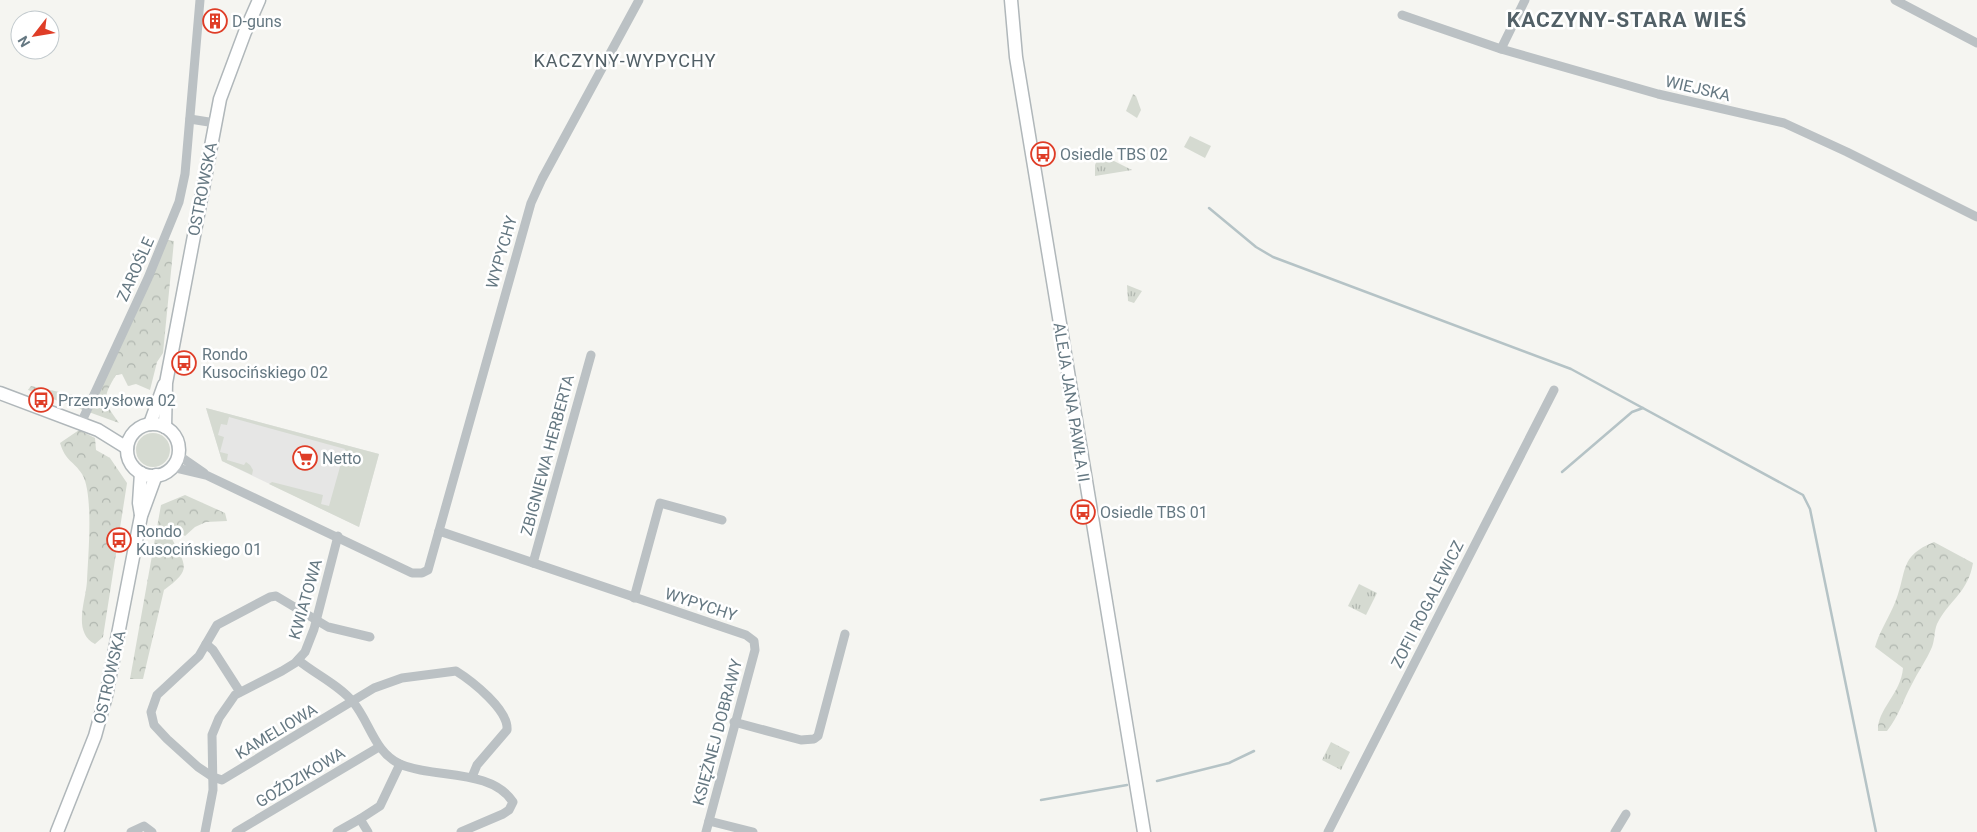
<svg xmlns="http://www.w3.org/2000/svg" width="1977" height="832" font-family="Roboto,sans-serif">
	<defs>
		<pattern id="forest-crowns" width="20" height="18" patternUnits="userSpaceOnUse" patternTransform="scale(1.25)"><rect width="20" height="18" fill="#d5dad1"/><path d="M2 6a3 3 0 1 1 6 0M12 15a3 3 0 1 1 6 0" fill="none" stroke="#b0b6af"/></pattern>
		<pattern id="park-tufts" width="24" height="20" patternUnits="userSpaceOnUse" patternTransform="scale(1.25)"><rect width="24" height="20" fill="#d5dad1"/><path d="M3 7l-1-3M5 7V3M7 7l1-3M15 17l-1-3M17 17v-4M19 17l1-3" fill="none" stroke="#b0b6af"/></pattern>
	</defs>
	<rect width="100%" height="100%" fill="#f5f5f1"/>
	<polygon fill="#e6e6e5" points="206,408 379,454 359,527 222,461"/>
	<g fill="#d5dad1">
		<polygon points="1190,136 1211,146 1205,158 1184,147"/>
		<polygon points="206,408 379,454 359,527 269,484 272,482 323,495 321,504 329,506 345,449 229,417 227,425 221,424 218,435 224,437 220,452 228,454 227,460 244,465 246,462 250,465 253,470 252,475 222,461"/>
		<circle cx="153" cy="450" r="17"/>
	</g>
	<g fill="url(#forest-crowns)">
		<path d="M 166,240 L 174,241 L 163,353 L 157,362 L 150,390 L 136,384 L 128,386 L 122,374 L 116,375 C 102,398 103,401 119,423 L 28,390 L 31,386 L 88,398 Z"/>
		<path d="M 79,430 L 95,438 L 96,450 L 110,458 L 127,483 L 103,637 L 95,644 C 72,632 86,601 87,581 C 88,557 94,493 82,474 C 73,460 66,462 60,443 Z"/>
		<path d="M 185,495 L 225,513 L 227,521 L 206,522 L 195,527 L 185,536 L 180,533 L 173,534 L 172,539 C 187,567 191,570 164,590 L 143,679 L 130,679 L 161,505 Z"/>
		<path d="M 1934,542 L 1973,563 C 1968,593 1949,600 1937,624 C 1934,631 1935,639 1932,647 C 1927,659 1918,672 1912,684 C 1903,700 1899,716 1887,731 L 1878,731 C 1877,709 1901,694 1903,668 L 1875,647 C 1880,630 1890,616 1896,600 C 1907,572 1899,556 1934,542 Z"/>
	</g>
	<g fill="url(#park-tufts)">
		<polygon points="1133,94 1136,96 1141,110 1137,118 1126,111"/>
		<polygon points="1100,154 1132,170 1095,176 1095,165"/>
		<polygon points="1127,285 1142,291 1134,303 1128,301"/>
		<polygon points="1359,584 1377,593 1366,615 1348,606"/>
		<polygon points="1331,742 1350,752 1341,770 1322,760"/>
	</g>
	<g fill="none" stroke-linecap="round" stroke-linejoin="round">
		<g stroke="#b5c3c6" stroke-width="2.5">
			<polyline points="1209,208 1256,247 1273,257 1571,369 1803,495 1810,509 1876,832"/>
			<polyline points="1562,472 1632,412 1643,408"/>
			<polyline points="1157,781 1229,763 1254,751"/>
			<polyline points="1041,800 1127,785"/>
		</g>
		<g stroke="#b0b7ba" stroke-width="15">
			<g id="secondary">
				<polyline points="1011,0 1016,57 1144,832"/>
				<polyline points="0,393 98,430 127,448"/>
				<polyline points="150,424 164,385"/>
				<circle cx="153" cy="450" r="26"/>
				<polyline points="165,427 166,383 220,99 245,32 259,0"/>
				<polyline points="141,515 139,503 141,473"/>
				<polyline points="57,832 95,736 106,696 141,516 156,475"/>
			</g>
		</g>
		<g stroke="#bbc1c4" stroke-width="9">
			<polyline points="1895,0 1977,43"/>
			<polyline points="1402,15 1501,49 1658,94 1784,123 1847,152 1977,217"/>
			<polyline points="1501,49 1525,0"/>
			<polyline points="190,119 215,123"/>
			<polyline points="81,423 148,278 179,202 185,174 200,0"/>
			<polyline points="178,455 204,473"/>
			<polyline points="172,467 206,475 412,573 422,573 428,570 531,203 542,179 639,0"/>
			<polyline points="439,531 746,635 754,641 755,650 706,832"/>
			<polyline points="533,563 591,355"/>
			<polyline points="634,598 660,503 722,520"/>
			<path d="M 370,637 L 328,627 L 276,596 L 270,597 L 217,625 L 199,656 L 157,695 L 151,712 L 154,725 L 167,739 L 198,767 L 213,777 L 222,780 L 374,688 L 402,678 L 456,671 C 472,681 509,710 507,730 L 477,765 L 472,777"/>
			<polyline points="206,644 213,650 240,692"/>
			<path d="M 298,660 C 315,674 339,685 353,702 C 370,722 374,752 400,764 C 433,779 491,768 513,802 L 509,810 L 503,814 L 461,832"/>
			<polyline points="734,722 801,740 814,739 818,736 845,634"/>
			<polyline points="709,821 753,832"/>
			<polyline points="131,832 144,826 152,832"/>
			<polyline points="205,832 213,790 212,735 219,718 235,695 282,671 295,663 305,652 314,629 338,536"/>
			<polyline points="236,832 379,747"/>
			<polyline points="337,832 360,819"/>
			<polyline points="368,832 360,819 380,806 400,764"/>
			<polyline points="1328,832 1554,390"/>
			<polyline points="1615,832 1626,814"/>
		</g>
		<use href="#secondary" stroke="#fff" stroke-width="12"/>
	</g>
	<defs>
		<g id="building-ring" transform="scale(1.25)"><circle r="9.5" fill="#fff" stroke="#df3d27" stroke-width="1.5"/><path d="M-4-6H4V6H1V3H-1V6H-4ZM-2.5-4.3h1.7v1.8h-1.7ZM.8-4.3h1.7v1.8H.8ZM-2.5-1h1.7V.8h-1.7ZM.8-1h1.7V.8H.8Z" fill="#df3d27"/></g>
		<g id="bus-ring" transform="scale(1.25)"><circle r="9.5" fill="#fff" stroke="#df3d27" stroke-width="1.5"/><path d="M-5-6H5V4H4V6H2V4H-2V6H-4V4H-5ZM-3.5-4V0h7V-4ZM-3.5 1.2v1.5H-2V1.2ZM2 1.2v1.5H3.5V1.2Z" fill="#df3d27"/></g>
		<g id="supermarket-ring" transform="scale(1.25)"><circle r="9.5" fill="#fff" stroke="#df3d27" stroke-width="1.5"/><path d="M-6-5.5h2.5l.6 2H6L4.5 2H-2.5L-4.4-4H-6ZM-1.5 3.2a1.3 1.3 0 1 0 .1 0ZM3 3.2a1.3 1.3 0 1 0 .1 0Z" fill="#df3d27"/></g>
	</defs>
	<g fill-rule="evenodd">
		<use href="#building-ring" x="215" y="21"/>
		<use href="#bus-ring" x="1043" y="154"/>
		<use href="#bus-ring" x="184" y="363"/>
		<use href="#bus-ring" x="41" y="400"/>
		<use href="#supermarket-ring" x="305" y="458"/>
		<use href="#bus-ring" x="1083" y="512"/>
		<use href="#bus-ring" x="119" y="540"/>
	</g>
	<g text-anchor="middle" stroke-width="5" stroke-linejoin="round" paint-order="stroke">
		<g font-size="16" fill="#657882" stroke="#fff" text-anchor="start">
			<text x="232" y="27">D-guns</text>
			<text x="1060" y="160">Osiedle TBS 02</text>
			<text x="202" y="360">Rondo<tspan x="202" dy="18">Kusocińskiego 02</tspan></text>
			<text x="58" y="406">Przemysłowa 02</text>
			<text x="322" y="464">Netto</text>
			<text x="1100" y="518">Osiedle TBS 01</text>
			<text x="136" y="537">Rondo<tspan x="136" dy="18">Kusocińskiego 01</tspan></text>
		</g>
		<g font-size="16" fill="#657882" stroke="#fff">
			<text transform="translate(1698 88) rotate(13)" y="6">WIEJSKA</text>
			<text transform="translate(202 189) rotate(-79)" y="6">OSTROWSKA</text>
			<text transform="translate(501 252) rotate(-74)" y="6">WYPYCHY</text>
			<text transform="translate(135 269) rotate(-66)" y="6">ZAROŚLE</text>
			<text transform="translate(1072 402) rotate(81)" y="6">ALEJA JANA PAWŁA II</text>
			<text transform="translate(547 455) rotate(-75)" y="6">ZBIGNIEWA HERBERTA</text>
			<text transform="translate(305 599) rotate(-74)" y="6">KWIATOWA</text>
			<text transform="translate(701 604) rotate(18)" y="6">WYPYCHY</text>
			<text transform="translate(1427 604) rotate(-63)" y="6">ZOFII ROGALEWICZ</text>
			<text transform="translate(109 677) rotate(-77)" y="6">OSTROWSKA</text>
			<text transform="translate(276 731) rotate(-31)" y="6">KAMELIOWA</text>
			<text transform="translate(717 732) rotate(-75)" y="6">KSIĘŻNEJ DOBRAWY</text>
			<text transform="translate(300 777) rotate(-31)" y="6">GOŹDZIKOWA</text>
		</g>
		<g font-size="18" letter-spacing="1" fill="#526067" stroke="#fff">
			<text x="625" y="67">KACZYNY-WYPYCHY</text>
		</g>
		<g font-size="21" font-weight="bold" letter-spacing="1" fill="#526067" stroke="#fff">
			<text x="1627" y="27">KACZYNY-STARA WIEŚ</text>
		</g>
	</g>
	<g transform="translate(35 35) rotate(239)"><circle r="24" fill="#ffffff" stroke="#c1c9cd"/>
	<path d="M0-4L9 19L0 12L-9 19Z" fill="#df3d27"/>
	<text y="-8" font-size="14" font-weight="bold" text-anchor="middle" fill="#657882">N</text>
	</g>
</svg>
